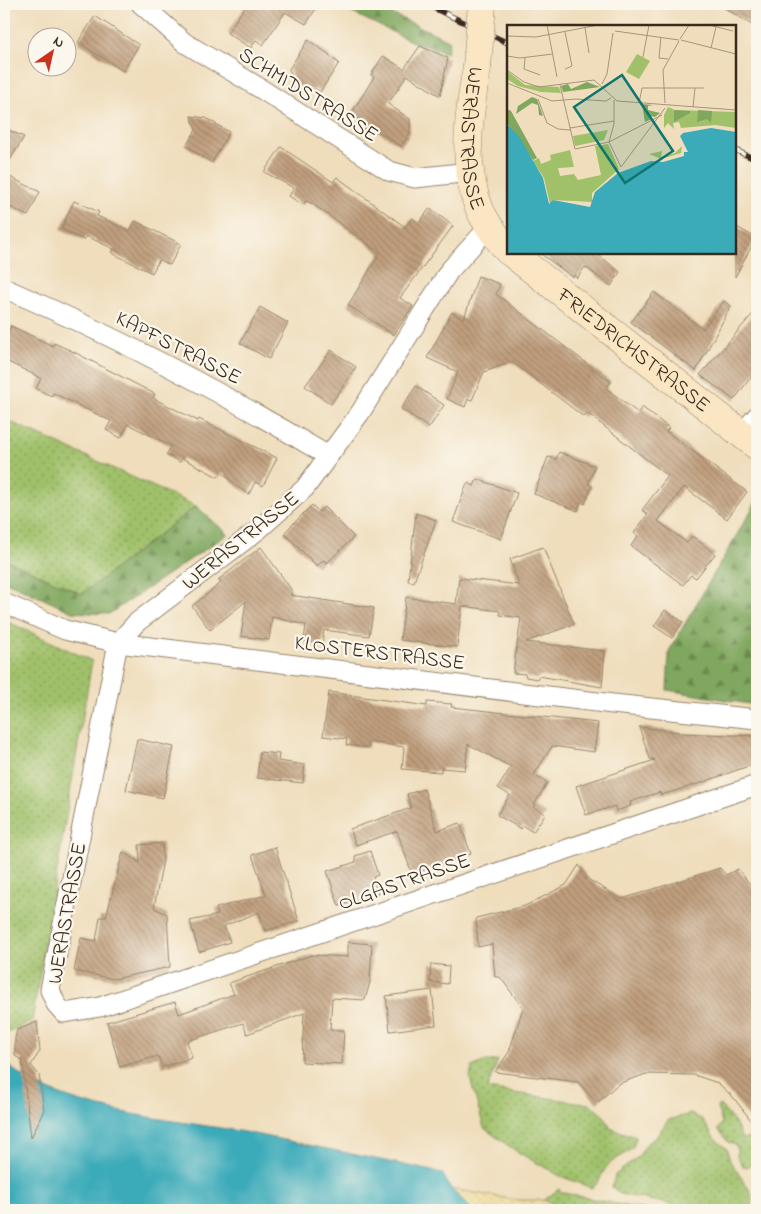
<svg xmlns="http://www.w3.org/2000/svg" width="761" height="1214" font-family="'Indie Flower',sans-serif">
	<defs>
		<pattern id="grass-dots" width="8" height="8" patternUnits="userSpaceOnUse" patternTransform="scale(1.25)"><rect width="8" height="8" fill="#a0c16a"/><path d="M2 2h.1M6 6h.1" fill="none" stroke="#849d57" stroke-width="1.8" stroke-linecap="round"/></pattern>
		<pattern id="forest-firs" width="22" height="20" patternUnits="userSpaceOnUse" patternTransform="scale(1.25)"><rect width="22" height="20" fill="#80a75e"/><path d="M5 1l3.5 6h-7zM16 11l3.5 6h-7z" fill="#6a884d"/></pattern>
		<pattern id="sand-dots" width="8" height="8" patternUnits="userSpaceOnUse" patternTransform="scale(1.25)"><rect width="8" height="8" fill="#eeda9e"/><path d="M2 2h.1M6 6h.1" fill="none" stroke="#cdbb88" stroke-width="1.8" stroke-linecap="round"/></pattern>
		<pattern id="building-back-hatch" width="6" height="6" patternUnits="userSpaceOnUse" patternTransform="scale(1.25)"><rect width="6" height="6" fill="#c09f7d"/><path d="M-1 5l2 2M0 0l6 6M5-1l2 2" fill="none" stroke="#9d8266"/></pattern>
	</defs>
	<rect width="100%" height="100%" fill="#fbf7ec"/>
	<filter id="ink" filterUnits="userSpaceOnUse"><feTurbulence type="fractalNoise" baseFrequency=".02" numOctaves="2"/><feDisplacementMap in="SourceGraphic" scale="10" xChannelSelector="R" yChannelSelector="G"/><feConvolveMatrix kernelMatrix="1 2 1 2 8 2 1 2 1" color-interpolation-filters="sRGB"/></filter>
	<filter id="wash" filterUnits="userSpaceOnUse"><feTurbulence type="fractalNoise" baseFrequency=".0096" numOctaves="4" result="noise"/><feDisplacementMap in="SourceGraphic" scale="20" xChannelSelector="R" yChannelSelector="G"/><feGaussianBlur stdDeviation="1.12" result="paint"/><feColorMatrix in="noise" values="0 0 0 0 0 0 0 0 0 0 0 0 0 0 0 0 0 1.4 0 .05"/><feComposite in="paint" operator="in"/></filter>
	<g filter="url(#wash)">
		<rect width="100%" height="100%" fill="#efddbb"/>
		<g fill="url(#grass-dots)" stroke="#6e7644">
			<polygon points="4,419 196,506 82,594 4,559"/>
			<polygon points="4,620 92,661 32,1021 4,1035"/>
			<path d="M 498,1060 L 487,1089 L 590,1104 L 606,1118 L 610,1128 L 636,1137 C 635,1154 618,1155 608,1165 C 602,1172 600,1183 592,1188 L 560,1176 L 516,1151 L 484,1128 L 470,1078 L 472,1067 L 483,1062 Z"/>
			<polygon points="720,1105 735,1123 742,1139 757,1137 757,1162 747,1167 743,1166 737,1156 737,1146 728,1142 718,1129 722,1123 717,1107"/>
			<polygon points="690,1114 702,1119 714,1138 727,1149 730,1161 751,1192 753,1210 698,1210 620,1194 612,1187 615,1175 638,1157 647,1143 656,1137 668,1120"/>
			<polygon points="559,1189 560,1192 645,1210 559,1210 544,1200"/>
		</g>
		<g fill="url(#forest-firs)" stroke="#5e683e">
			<polygon points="334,4 370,4 449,40 447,53 413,42"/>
			<polygon points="757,500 757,684 755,705 667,690 669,651"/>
			<polygon points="196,506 228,534 109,614 72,612 4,581 4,559 82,594"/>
		</g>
		<polygon fill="url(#sand-dots)" stroke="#94825e" points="451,1189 517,1200 544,1200 559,1210 473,1210"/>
		<path fill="#3baab9" stroke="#3b6a6c" d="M 4,1061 C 53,1112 175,1119 244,1132 C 310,1145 376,1159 442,1173 L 451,1189 L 473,1210 L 4,1210 Z"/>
		<g id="blocks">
			<g fill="url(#building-back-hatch)">
				<polygon points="247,4 319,4 306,24 285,12 263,45 256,40 251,48 227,33"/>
				<polygon points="718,4 757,4 757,28"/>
				<polygon points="95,16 139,45 123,71 78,42"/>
				<polygon points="308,40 330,55 329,56 339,63 320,92 316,89 305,91 296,85 289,69"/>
				<polygon points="420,46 448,58 440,96 407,75 388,104 410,119 410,133 401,146 374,129 364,133 363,122 351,114 374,77 371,75 383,56 404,69"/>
				<polygon points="191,116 206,118 229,132 212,163 186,146 196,130"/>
				<polygon points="4,128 24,137 4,170"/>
				<polygon points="281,147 333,182 337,177 405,227 412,218 419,223 430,208 453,226 400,298 413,306 394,335 348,305 380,253 313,204 306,201 303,205 289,196 294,188 264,172"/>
				<polygon points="4,174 40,192 28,216 4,204"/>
				<polygon points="74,201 99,212 97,216 130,231 135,221 181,244 170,265 159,260 152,273 112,253 114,249 86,236 84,240 61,229"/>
				<polygon points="735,226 756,238 735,277"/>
				<polygon points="538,252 595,252 620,272 611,286 585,267 577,278 574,275 573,277"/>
				<polygon points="478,276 500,284 496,294 611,382 606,388 638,413 642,407 669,428 666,431 747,492 727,519 684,487 658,521 687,543 692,536 715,554 696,578 691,575 683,585 631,546 638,536 634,533 648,514 642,510 668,476 587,413 584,417 512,362 484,372 472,400 468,399 465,407 447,399 458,372 427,358 452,312 464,319"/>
				<polygon points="654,292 703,329 724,301 731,306 696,371 631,322"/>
				<polygon points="260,307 288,323 269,359 240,343"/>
				<polygon points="757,309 757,369 734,400 700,375"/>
				<polygon points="11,326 53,346 54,343 74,352 155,394 153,398 198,421 199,419 277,458 263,486 255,482 249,494 239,488 223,473 218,477 182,458 180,462 166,455 171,446 128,424 121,438 106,430 111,421 53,393 52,396 36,389 41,378 4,360 4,342"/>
				<polygon points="331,350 356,367 331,404 305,386"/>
				<polygon points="416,386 444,405 429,428 401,409"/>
				<polygon points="559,452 595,466 588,484 592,486 585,504 581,502 578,511 534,494 548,457 556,459"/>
				<polygon points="477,479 517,493 501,539 453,522 467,483 474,486"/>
				<polygon points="312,505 319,512 324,507 354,537 327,563 324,560 317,566 284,533"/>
				<polygon points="416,513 436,520 414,582 408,581"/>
				<polygon points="261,547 293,592 290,595 374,608 369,636 324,630 322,644 304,641 306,625 272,617 269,640 241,636 246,601 210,630 192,606 221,583 218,580"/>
				<polygon points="543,547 574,624 526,642 605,651 602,687 539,676 537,679 526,677 525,674 513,673 521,618 500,615 500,611 462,606 457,647 400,640 406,597 456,604 459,578 519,585 510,559"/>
				<polygon points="665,610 683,622 672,638 654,626"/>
				<polygon points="329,692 427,706 427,702 452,704 451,707 598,723 594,752 552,746 534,775 547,783 533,807 545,814 533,832 523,826 521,829 497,815 510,795 498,788 511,767 468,744 465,770 441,768 441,772 402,769 404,747 369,742 368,748 346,745 347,739 323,736"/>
				<polygon points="639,727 680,732 681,733 757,736 757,763 698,784 661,795 660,792 630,802 631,806 616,811 615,806 586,815 576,786 655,760 650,759"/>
				<polygon points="137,739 174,747 163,798 126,790"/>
				<polygon points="260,752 279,754 278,761 305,765 303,783 257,778"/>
				<polygon points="424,789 437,831 460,823 471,854 412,874 397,831 356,845 350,829 411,808 407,794"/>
				<polygon points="162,843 163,860 154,908 167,914 170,967 114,979 74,971 81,938 96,941 100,917 106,917 123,852 140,863 139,845"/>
				<polygon points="275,847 299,921 265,931 259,912 224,926 230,942 199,952 190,921 218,915 216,908 266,895 252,855"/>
				<polygon points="370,851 378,875 373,877 378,893 339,906 327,871 356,862 355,856"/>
				<polygon points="579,865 589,880 622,899 720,868 726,875 738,869 757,893 757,1128 733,1097 718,1083 694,1075 646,1074 618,1084 597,1103 578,1082 495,1072 509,1052 523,1008 500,977 495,977 492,944 478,947 476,918 525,906 566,885"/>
				<polygon points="348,942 372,944 370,982 365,1000 332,998 330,1030 344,1030 342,1064 302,1062 304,1013 247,1034 243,1023 187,1041 192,1058 162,1067 158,1056 120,1067 107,1022 175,1002 179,1014 234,994 229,983 312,955 348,957"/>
				<polygon points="431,964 449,966 448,984 430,982"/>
				<polygon points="432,990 436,1025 390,1031 386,996"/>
				<polygon points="37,1022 40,1051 31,1065 39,1075 44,1110 31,1138 22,1060 15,1056 15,1038 17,1030"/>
			</g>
		</g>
	</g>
	<g filter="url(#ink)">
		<use href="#blocks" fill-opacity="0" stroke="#95846c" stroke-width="1"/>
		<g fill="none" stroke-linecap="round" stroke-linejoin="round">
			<g stroke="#95846c" stroke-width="21">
				<g id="minor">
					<polyline points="141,4 185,43 258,87 389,171 415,178 470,172"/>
					<polyline points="489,227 449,271 360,413 305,488 258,530 136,623 118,643 50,990 56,1004 64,1013 100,1007 757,785"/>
					<path d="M 4,288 C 116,337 224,393 328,456"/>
					<polyline points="741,434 757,416"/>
					<polyline points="4,603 65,630 118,643 613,704 757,719"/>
				</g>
			</g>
			<g stroke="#95846c" stroke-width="29">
				<g id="secondary">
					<path id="s1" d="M 477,67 C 469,112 461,166 480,210 C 487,226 498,238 508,251"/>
					<path id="s2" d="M 510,252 L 757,446"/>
				</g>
			</g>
			<use href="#minor" stroke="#fff" stroke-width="19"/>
			<use href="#secondary" stroke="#fbe6c4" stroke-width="28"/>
			<g stroke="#3b2a1e" stroke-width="5.5">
				<g id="rail">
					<polyline points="425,4 508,43"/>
					<polyline points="735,150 757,160"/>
				</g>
			</g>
			<use href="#rail" stroke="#fbf7ec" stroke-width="4" stroke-dasharray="11" stroke-linecap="butt"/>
			<g stroke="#95846c" stroke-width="29" stroke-linecap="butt">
				<polyline id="secondary-bridge" points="477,67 482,4"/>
			</g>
			<use href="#secondary-bridge" stroke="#fbe6c4" stroke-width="28"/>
		</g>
	</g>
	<g text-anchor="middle" stroke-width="4.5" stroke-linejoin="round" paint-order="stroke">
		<g font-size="21" fill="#3b2a1e" stroke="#fbf7ec">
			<text transform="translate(309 94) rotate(32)" y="7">SCHMIDSTRASSE</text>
			<text dy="7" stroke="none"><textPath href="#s1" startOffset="72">WERASTRASSE</textPath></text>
			<text transform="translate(179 347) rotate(27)" y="7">KAPFSTRASSE</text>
			<text dy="7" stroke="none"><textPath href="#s2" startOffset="158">FRIEDRICHSTRASSE</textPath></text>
			<text transform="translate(240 540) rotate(-39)" y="7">WERASTRASSE</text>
			<text transform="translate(380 652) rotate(7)" y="7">KLOSTERSTRASSE</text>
			<text transform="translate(404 881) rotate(-19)" y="7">OLGASTRASSE</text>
			<text transform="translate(66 913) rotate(-80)" y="7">WERASTRASSE</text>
		</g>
	</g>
	<g transform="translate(507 25)">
		<rect width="229" height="229" fill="#efddbb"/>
		<path d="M 161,82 L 168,85 L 229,87 L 229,103 L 208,100 L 174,103 L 172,97 L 166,98 L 167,104 L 161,98 L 157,103 L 157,90 ZM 101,105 L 97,115 L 68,121 L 66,111 ZM 101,119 L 112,144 L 85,168 L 85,177 L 46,175 L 43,179 L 37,153 L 26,136 L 32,133 L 34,139 L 44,135 L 43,130 L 63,125 L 67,142 L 51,143 L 53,151 L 67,149 L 71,155 L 94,150 L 88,121 ZM 175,121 L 174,128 L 154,134 L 142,129 L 155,126 L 154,132 L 168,128 Z" fill="#a0c16a"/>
		<path d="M 80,57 L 93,62 L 56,67 L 54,61 L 61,59 L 64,64 ZM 25,72 L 30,74 L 36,91 L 32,90 L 31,80 L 25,78 L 9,89 L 11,81 ZM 135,79 L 146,80 L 141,81 L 141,85 L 153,88 L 148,92 L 143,91 L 144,94 L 138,97 ZM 0,84 L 4,86 L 30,133 L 26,135 L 0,98 ZM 167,85 L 183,86 L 183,88 L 167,97 ZM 191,85 L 205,86 L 204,98 L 200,94 L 190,97 Z" fill="#80a75e"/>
		<path d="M 130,29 L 143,36 L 132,54 L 119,47 Z" fill="#a0c16a"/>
		<path d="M 0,46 L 18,60 L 52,62 L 54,68 L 34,67 L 11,61 L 0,54 Z" fill="#a0c16a"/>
		<path d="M 0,99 L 13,113 L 36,153 L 42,179 L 46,175 L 83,182 L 88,167 L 111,148 L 144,136 L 156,137 L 177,131 L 177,127 L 181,127 L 173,111 L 176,108 L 204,103 L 229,107 L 229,229 L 0,229 Z" fill="#3baab9"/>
		<path fill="none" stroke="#a7957c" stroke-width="1" d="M 40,0 L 50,52M 202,0 L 226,6M 78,3 L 82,28M 108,6 L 172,15M 58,7 L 65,41 L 58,44M 0,11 L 29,12 L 91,0M 154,12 L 152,33 L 161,34M 173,14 L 182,0M 174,15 L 229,29M 204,23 L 209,2M 0,31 L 13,33 L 46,29M 136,32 L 142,0M 18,33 L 17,44 L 33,50M 0,45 L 17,57 L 32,62 L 87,55 L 110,76 L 229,85M 0,58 L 45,76 L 69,74 L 99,76 L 104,73M 95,59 L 100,49 L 106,8M 53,60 L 68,124 L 102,117 L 155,90M 31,74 L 40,98 L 51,104 L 63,105M 107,75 L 107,99 L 102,117 L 114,142 L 158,83M 132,78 L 135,63 L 197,63M 158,78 L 156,45 L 172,16M 186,82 L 188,63M 63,103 L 107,96"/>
		<path fill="#0f766e" fill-opacity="0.15" stroke="#0f766e" stroke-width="2.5" d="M 115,50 L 166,126 L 118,158 L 67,82 Z"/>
		<rect width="229" height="229" fill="none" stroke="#3b2a1e" stroke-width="2.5"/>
	</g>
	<rect width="761" height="1214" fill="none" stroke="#fbf7ec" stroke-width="20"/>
	<g transform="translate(52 52) rotate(34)"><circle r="24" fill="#fbf7ec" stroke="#aea59a"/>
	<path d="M0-4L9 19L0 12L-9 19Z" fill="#c8321e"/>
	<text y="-8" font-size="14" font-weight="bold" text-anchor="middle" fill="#3b2a1e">N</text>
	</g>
</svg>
